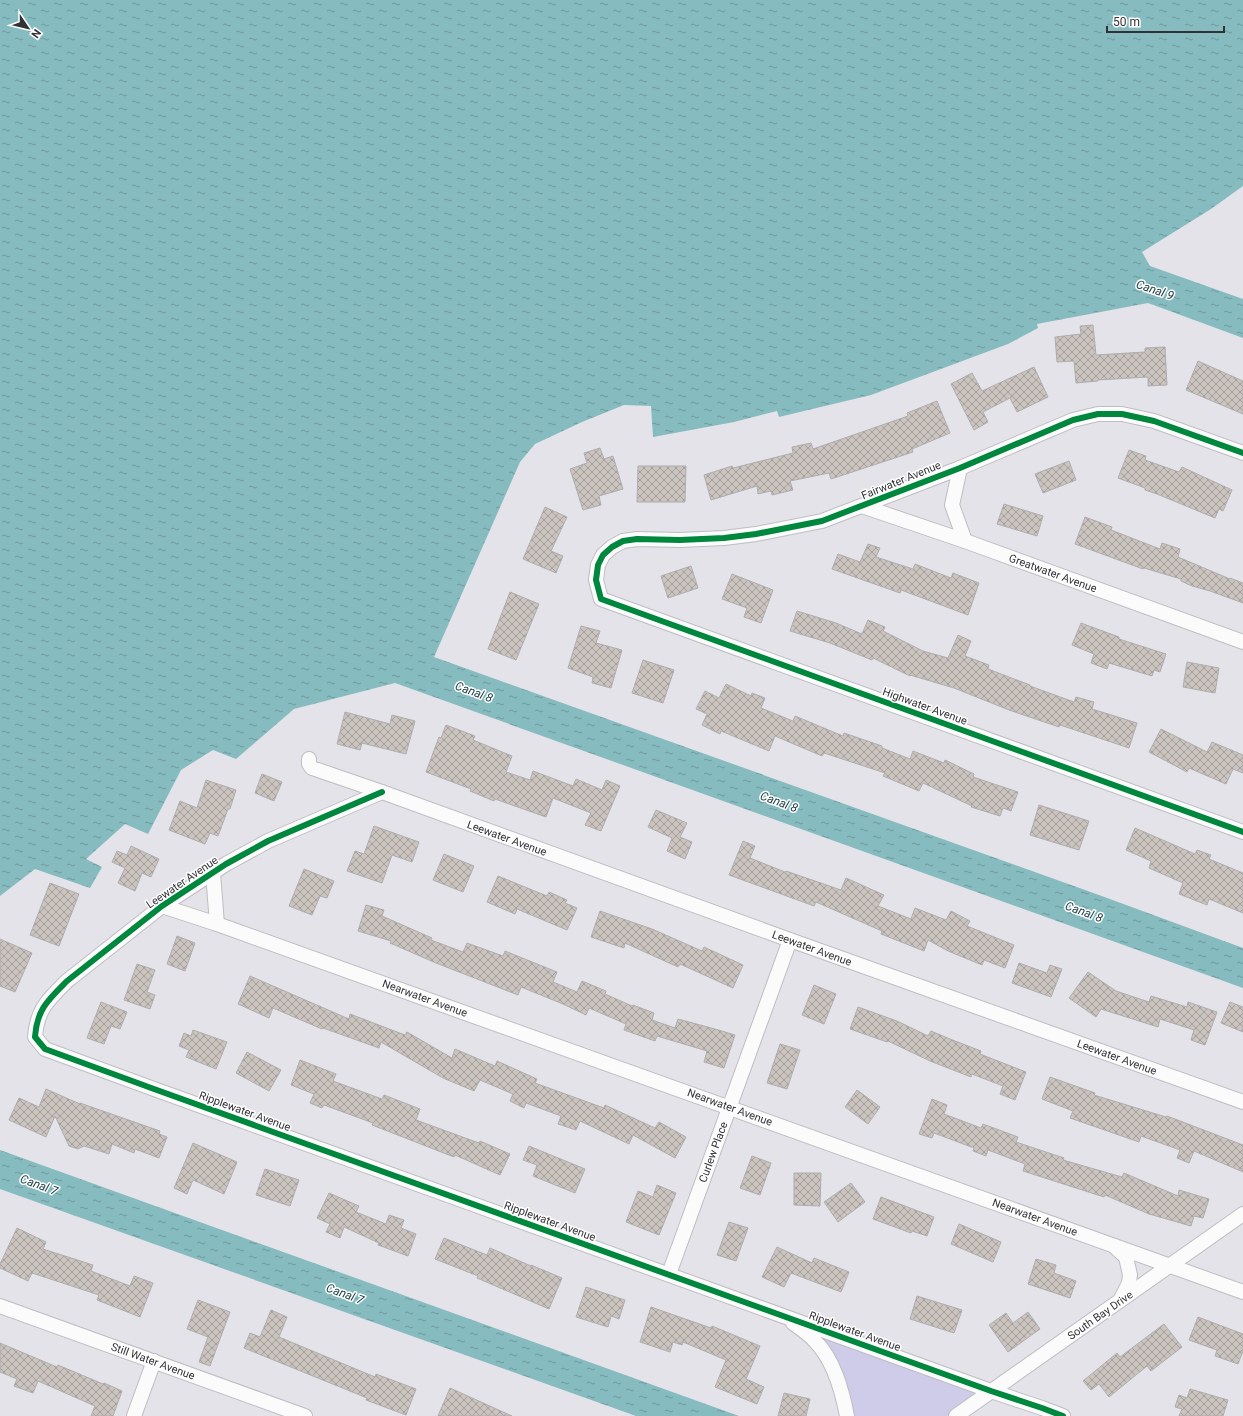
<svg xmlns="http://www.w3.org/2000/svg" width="1243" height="1416" font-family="Roboto,sans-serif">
	<defs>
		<pattern id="water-ripples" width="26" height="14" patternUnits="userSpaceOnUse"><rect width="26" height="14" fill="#86bcc0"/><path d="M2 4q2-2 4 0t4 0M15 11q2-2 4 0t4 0" fill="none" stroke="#6e999d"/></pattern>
		<pattern id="building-cross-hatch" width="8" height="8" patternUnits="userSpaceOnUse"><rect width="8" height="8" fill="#cbc3be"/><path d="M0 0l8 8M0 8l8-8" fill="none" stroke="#a59f9b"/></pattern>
	</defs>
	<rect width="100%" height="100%" fill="#e3e3e9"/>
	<polygon fill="#cecce8" points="798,1324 988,1392 954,1416 849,1416 847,1399"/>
	<g fill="url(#water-ripples)">
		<polygon points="0,0 1243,0 1243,186 1211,209 1142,252 1150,266 1243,299 1243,338 1148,303 1037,324 1038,328 1008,344 871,395 779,417 777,411 734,422 653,437 651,406 624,405 582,422 535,444 520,462 434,657 1099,895 1243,948 1243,988 395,683 294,709 236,759 213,750 181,770 148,834 125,824 86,859 102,867 90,888 35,869 0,896"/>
		<polygon points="0,1150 739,1416 636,1416 0,1189"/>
	</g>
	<g fill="url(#building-cross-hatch)" stroke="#afadaf">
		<polygon points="1093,325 1096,355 1145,352 1145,348 1165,347 1167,385 1148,386 1148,377 1098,380 1098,381 1076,383 1074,361 1057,362 1055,337 1081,334 1080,326"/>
		<polygon points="1198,361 1243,381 1243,414 1186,390"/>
		<polygon points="1034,367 1048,397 1017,412 1010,398 983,412 988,422 974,430 951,384 972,373 982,391"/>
		<polygon points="937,401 950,433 912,449 913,452 831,479 829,473 790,481 793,490 772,495 771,491 758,494 757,486 711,500 704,475 732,466 733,468 793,453 792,447 811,443 813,449 908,416 907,413"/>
		<polygon points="600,448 604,459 613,456 623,489 599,496 601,505 583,510 570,469 587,463 584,453"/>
		<polygon points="1129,450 1146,456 1145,460 1179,472 1182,467 1232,490 1223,511 1219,509 1215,518 1157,494 1145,490 1145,488 1118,478"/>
		<polygon points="1069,461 1076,480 1043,493 1035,474"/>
		<polygon points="638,466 686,466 685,502 637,502"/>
		<polygon points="1004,504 1043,516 1037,536 997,524"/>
		<polygon points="545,507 567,517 551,551 563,556 556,573 523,559"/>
		<polygon points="1085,517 1112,527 1111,530 1160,549 1162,543 1180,549 1178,557 1230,579 1230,578 1243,583 1243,603 1210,591 1192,586 1181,581 1181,579 1144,568 1143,569 1075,544"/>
		<polygon points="868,544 880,548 876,557 913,569 915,564 951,578 953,573 979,583 968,615 901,590 900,593 832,569 838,554 860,562"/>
		<polygon points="691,566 698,588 668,598 661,576"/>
		<polygon points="732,574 773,590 761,623 744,617 747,608 722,599"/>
		<polygon points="510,592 539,604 516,660 488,649"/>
		<polygon points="797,611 836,623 862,634 868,620 885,627 883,631 923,651 948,658 958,635 971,641 965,656 989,665 988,669 1030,685 1030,686 1074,702 1076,697 1094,702 1092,709 1137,723 1129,748 1060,725 1059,727 1009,710 954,688 910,675 910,676 873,658 872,660 830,643 790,631"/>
		<polygon points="1081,623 1119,637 1119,639 1166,654 1160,672 1154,670 1152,676 1109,663 1107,669 1091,663 1094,654 1072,645"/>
		<polygon points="581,626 600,631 596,643 622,650 611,688 592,683 593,677 568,668"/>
		<polygon points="643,660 674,670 663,703 632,693"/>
		<polygon points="1187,662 1219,668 1215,693 1183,687"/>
		<polygon points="726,684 751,696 752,693 765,698 761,708 793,721 795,716 843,736 844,733 882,746 882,748 910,759 913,751 944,763 945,760 974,774 973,777 1018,792 1011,811 1003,808 1000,816 971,807 972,806 923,783 919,791 883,776 885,773 824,753 822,756 775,736 769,751 721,731 720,734 702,725 707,714 696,709 705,691 719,698"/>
		<polygon points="345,712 390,724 392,715 415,721 406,754 362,743 360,750 337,744"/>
		<polygon points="446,725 475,736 473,740 512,756 506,772 530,780 533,771 573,786 576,779 602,790 606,780 620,786 601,831 585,825 591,813 553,798 546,817 495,799 494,801 470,791 471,789 426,772 439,737 441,738"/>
		<polygon points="1161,729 1207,752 1212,742 1243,755 1243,773 1233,769 1226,784 1189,768 1187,772 1149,752"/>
		<polygon points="262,774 282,782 274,801 255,793"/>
		<polygon points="206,780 236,790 230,809 228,809 218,836 210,833 205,844 169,830 180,801 197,808"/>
		<polygon points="1039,805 1089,821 1079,850 1030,835"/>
		<polygon points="656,810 687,823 680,837 692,842 685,859 667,851 672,838 648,827"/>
		<polygon points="374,826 419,842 412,862 392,855 382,883 347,871 355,851 364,854"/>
		<polygon points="1135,828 1195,854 1197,850 1211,855 1209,859 1243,873 1243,913 1209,899 1207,905 1179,894 1183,883 1149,868 1151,861 1126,850"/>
		<polygon points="743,841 755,846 750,858 785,872 786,871 841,890 846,878 884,895 878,906 911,919 915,908 946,920 951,911 970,921 967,926 1014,945 1005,968 984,960 982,965 948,951 928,940 924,951 881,934 882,931 816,902 814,906 729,875"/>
		<polygon points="131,846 159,859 151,877 142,873 135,891 118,883 125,868 112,862 117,851 127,855"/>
		<polygon points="444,854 474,866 463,892 433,880"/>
		<polygon points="304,869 334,881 327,898 320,896 312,915 289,906"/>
		<polygon points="498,876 547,896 549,892 567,900 565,903 577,908 567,930 517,909 515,914 487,902"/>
		<polygon points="50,883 79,894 59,946 30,935"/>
		<polygon points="366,905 384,910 382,916 432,938 431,940 463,952 467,943 503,956 505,951 557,972 553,982 577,992 582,981 606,991 605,994 632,1006 633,1005 654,1013 652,1020 675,1028 678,1019 715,1029 735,1035 724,1068 704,1062 707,1051 657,1036 655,1041 624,1030 626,1024 589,1008 586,1015 563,1004 521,987 518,995 436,963 390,943 391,941 358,931"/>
		<polygon points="600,911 652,929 702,951 704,947 743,965 733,988 680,964 678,967 625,943 624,948 591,937"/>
		<polygon points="177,936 195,943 185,971 167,964"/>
		<polygon points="0,939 32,953 15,992 0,986"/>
		<polygon points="1019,963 1047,973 1050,965 1062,969 1051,997 1012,983"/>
		<polygon points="137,964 155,970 147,992 155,995 150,1009 124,1000"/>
		<polygon points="1088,972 1116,991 1149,1002 1151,996 1187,1007 1188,1002 1217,1012 1205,1045 1191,1040 1194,1030 1160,1019 1158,1027 1101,1009 1096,1017 1069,998"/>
		<polygon points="250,976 349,1019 350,1014 405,1035 407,1032 452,1058 455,1049 495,1066 497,1061 537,1079 535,1083 604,1108 605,1105 655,1128 659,1122 686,1137 675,1158 633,1135 629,1144 580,1121 576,1130 558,1124 561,1116 526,1103 524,1108 510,1101 513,1094 480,1080 474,1091 443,1078 381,1042 379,1048 323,1028 322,1029 273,1008 269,1018 238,1004"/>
		<polygon points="814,985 836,994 824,1024 802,1015"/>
		<polygon points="101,1002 127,1012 120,1029 111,1026 104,1044 87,1038"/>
		<polygon points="1230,1002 1243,1007 1243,1032 1221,1023"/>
		<polygon points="858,1007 897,1021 928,1036 931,1031 950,1039 981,1051 980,1054 1026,1072 1015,1100 1000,1094 1003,1086 972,1074 971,1077 930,1061 888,1041 887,1042 850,1029"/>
		<polygon points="193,1030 227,1042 216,1069 186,1057 189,1050 179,1046 184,1033 191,1036"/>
		<polygon points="780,1044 800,1050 787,1089 767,1083"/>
		<polygon points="247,1052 281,1070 269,1091 236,1073"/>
		<polygon points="300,1060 336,1074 333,1081 382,1099 384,1095 420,1109 416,1120 479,1143 480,1141 510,1154 500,1175 455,1155 454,1157 372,1125 373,1123 324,1105 322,1108 310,1103 314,1094 291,1085"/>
		<polygon points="1050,1077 1095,1093 1094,1095 1166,1117 1167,1116 1243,1145 1243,1172 1194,1151 1189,1163 1177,1158 1180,1150 1141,1136 1139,1142 1070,1118 1073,1111 1042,1099"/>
		<polygon points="46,1089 80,1104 80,1103 160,1131 159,1134 167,1137 159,1158 135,1149 134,1153 112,1144 109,1154 84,1146 78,1149 69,1146 55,1116 46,1137 9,1120 19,1098 39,1107"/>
		<polygon points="857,1090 880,1107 868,1124 845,1107"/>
		<polygon points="932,1099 947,1105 944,1114 981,1128 983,1124 1018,1137 1016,1142 1064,1158 1063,1160 1122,1177 1124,1173 1178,1196 1179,1190 1209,1199 1203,1218 1194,1216 1191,1226 1149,1214 1105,1195 1104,1197 1023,1171 1025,1164 988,1150 986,1156 973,1151 974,1148 934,1133 932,1138 919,1134"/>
		<polygon points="193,1143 237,1162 224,1194 193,1180 187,1194 174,1188"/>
		<polygon points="529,1146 585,1169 575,1193 533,1176 537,1165 523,1160"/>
		<polygon points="752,1156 771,1163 760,1195 740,1188"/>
		<polygon points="265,1169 299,1180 290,1206 256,1195"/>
		<polygon points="794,1173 821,1173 820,1206 794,1205"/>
		<polygon points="851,1183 865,1202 838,1222 824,1202"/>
		<polygon points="657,1185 676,1193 659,1235 626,1222 638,1191 653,1197"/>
		<polygon points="329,1193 359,1206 356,1212 386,1224 389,1215 404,1220 401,1228 416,1234 408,1256 378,1245 379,1243 344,1227 340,1238 326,1232 330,1224 317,1218"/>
		<polygon points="881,1197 934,1217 927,1236 912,1231 911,1233 873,1219"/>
		<polygon points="729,1222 748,1228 736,1261 717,1255"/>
		<polygon points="959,1224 1001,1242 993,1262 951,1244"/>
		<polygon points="17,1228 46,1242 43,1249 93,1265 91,1271 130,1286 134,1276 153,1283 140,1317 97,1300 99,1295 32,1273 28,1281 0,1268 0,1264"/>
		<polygon points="444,1238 487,1255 490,1248 531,1266 531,1265 562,1278 549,1309 477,1278 478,1276 435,1259"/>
		<polygon points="777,1247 812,1263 814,1258 849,1272 841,1292 791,1273 784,1287 762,1277"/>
		<polygon points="1036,1259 1056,1265 1054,1273 1076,1281 1070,1298 1028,1284"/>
		<polygon points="586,1287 625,1300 619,1319 611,1316 608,1327 576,1317"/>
		<polygon points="917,1296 962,1310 954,1333 910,1319"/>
		<polygon points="198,1300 230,1312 210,1366 199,1362 208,1337 187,1329"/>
		<polygon points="651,1307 711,1328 712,1326 760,1346 746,1379 764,1387 757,1404 715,1387 726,1360 683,1342 682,1345 673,1342 670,1352 640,1342"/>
		<polygon points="271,1310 287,1317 279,1337 375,1377 376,1374 416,1389 406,1415 366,1400 367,1398 244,1348 250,1333 260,1337"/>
		<polygon points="1028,1312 1040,1329 1008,1352 989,1325 1006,1313 1013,1323"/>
		<polygon points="1198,1317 1243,1334 1243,1351 1238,1364 1215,1356 1217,1350 1189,1340"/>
		<polygon points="1164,1324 1182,1347 1151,1371 1147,1366 1109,1397 1099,1384 1091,1390 1083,1381 1117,1353 1120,1357"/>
		<polygon points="0,1343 57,1367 58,1365 103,1384 104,1383 122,1391 113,1416 91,1416 95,1406 38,1381 33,1393 14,1386 17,1379 0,1372"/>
		<polygon points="450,1388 512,1416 438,1416"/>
		<polygon points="1190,1389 1228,1400 1223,1416 1179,1416 1182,1409 1175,1407 1179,1395 1187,1398"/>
		<polygon points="784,1393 810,1399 806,1416 778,1416"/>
	</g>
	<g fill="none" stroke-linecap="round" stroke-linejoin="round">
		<g stroke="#bebec2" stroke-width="16">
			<g id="minor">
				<polyline points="1243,453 1154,421 1122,414 1098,414 1073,420 960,468 822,521 756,534 724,538 680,540 637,539 623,541 612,547 603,555 598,565 596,580 601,599 1243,832"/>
				<polyline points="960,468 952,505 965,541"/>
				<polyline points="862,506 965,541 1243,642"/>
				<polyline points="309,759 309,764 312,768 382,792 790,940 1243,1102"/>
				<path d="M 382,792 L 268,841 L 226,864 L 162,906 L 67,981 C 48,1000 37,1009 35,1037 L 45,1049 L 154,1089 L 991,1391 L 1042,1408 L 1063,1416"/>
				<polyline points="213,873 217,924"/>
				<polyline points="162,906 217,924 1243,1292"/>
				<polyline points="1114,1246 1126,1257 1130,1275 1129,1283 1121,1299"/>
				<polyline points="669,1274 790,940"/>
				<polyline points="0,1306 305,1416"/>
				<path d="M 793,1323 C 801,1329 809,1334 815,1341 C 834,1360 842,1390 847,1416"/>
				<polyline points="134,1416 154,1361"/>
				<polyline points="956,1416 1243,1214"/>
			</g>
		</g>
		<use href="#minor" stroke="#fbfbfc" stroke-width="14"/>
		<g stroke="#fff" stroke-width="8">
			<g id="cycleway">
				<polyline points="1243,453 1154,421 1122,414 1098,414 1073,420 960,468 822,521 756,534 724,538 680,540 637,539 623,541 612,547 603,555 598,565 596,580 601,599 1243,832"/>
				<path d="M 382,792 L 268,841 L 226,864 L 162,906 L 67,981 C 48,1000 37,1009 35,1037 L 45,1049 L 154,1089 L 991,1391 L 1042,1408 L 1063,1416"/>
			</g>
		</g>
		<use href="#cycleway" stroke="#00873e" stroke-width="6"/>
	</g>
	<g text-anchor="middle" stroke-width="3" stroke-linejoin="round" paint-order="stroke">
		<g font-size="11" fill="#323136" stroke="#fff">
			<text transform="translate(901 480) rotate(-22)" y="4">Fairwater Avenue</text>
			<text transform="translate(1053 573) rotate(20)" y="4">Greatwater Avenue</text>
			<text transform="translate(925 706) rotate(20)" y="4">Highwater Avenue</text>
			<text transform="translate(507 838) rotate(20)" y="4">Leewater Avenue</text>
			<text transform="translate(182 882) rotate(-34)" y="4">Leewater Avenue</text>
			<text transform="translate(812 948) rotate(20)" y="4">Leewater Avenue</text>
			<text transform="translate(425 998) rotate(20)" y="4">Nearwater Avenue</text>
			<text transform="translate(1117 1057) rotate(20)" y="4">Leewater Avenue</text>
			<text transform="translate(730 1107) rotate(20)" y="4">Nearwater Avenue</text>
			<text transform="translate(245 1111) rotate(20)" y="4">Ripplewater Avenue</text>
			<text transform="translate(713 1152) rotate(-70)" y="4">Curlew Place</text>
			<text transform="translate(1035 1217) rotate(20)" y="4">Nearwater Avenue</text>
			<text transform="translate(550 1221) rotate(20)" y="4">Ripplewater Avenue</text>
			<text transform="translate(1100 1315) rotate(-35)" y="4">South Bay Drive</text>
			<text transform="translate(855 1331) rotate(20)" y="4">Ripplewater Avenue</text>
			<text transform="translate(153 1361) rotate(20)" y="4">Still Water Avenue</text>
		</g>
		<g font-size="12" font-style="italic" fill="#153b3d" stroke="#fff">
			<text transform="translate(1155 290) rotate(19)" y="4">Canal 9</text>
			<text transform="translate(474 692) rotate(20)" y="4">Canal 8</text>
			<text transform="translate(779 802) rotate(20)" y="4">Canal 8</text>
			<text transform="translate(1084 912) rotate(20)" y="4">Canal 8</text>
			<text transform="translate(39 1185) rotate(20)" y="4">Canal 7</text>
			<text transform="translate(345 1294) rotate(20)" y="4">Canal 7</text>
		</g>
	</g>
	<g transform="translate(28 28) rotate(125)" stroke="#ffffff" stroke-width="3" paint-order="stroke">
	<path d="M0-3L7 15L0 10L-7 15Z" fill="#323136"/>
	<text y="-6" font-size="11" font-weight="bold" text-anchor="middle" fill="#323136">N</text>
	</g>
	<path d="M1107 26v6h117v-6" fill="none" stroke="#323136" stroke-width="2"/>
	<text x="1113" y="26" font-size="12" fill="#323136" stroke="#ffffff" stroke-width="3" paint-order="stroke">50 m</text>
</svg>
